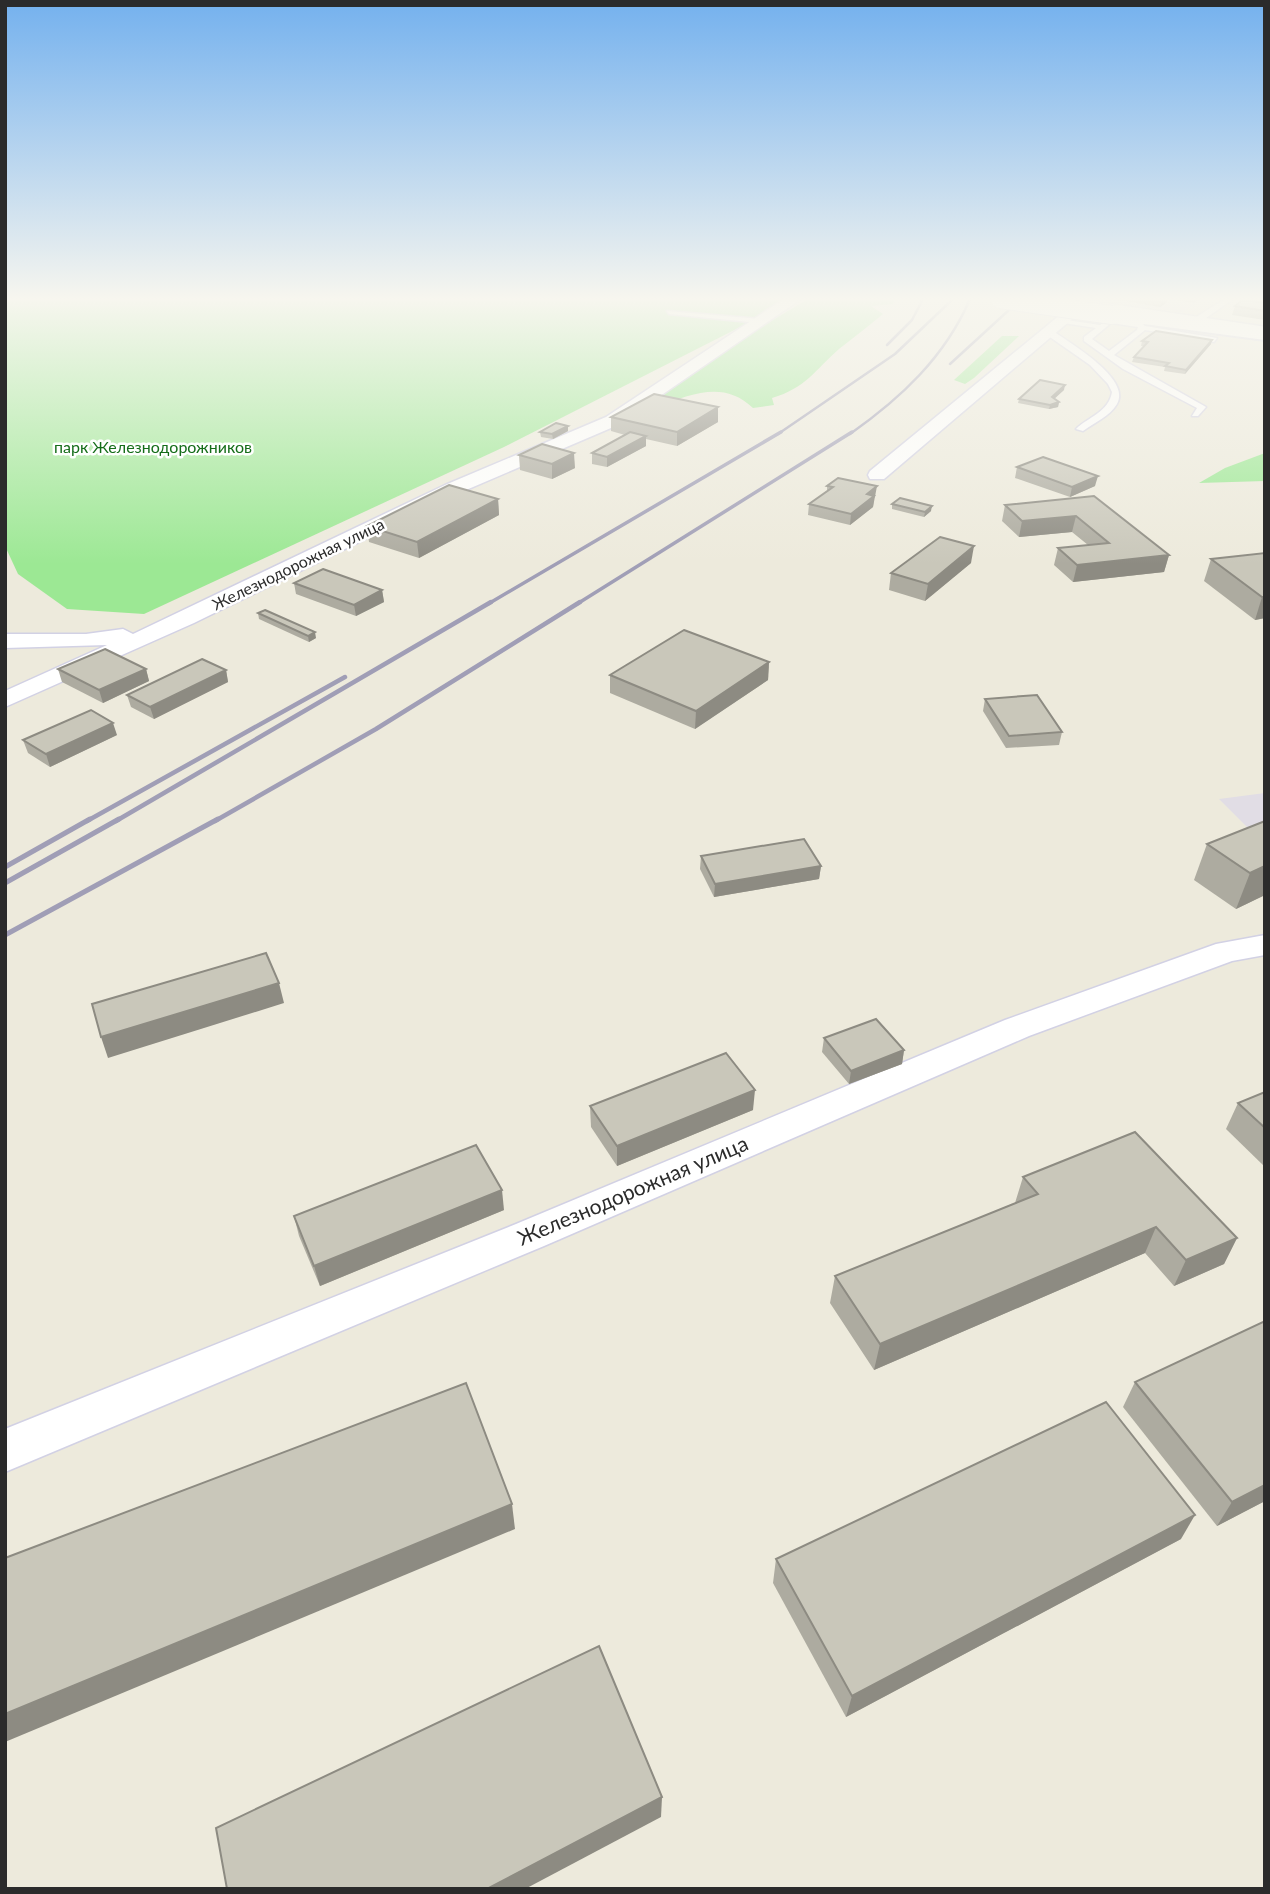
<svg xmlns="http://www.w3.org/2000/svg" width="1270" height="1894" font-family="Lato,sans-serif">
	<rect width="100%" height="100%" fill="#edeadc"/>
	<g fill="#e1dde5">
		<polygon points="1090,299 1205,299 1182,312"/>
		<polygon points="1265,793 1265,845 1219,799"/>
	</g>
	<g fill="#9ce894">
		<polygon points="13,299 772,299 782,301 754,320 504,447 144,614 67,609 18,574 5,546 5,304"/>
		<path d="M 808,299 L 894,299 L 893,304 L 871,306 L 883,314 C 869,326 854,337 839,349 C 815,370 806,388 772,398 L 774,405 L 753,408 C 724,380 692,394 659,406 L 668,383 Z"/>
		<polygon points="1002,336 1019,336 974,378 965,384 954,380"/>
		<polygon points="1265,453 1265,481 1199,483 1225,468"/>
	</g>
	<g fill="none" stroke-linecap="round" stroke-linejoin="round">
		<g stroke="#d2d1e4" stroke-width="3">
			<g id="lane">
				<polygon points="1225,299 1233,299 1199,323 1193,323 1193,319"/>
				<polygon points="667,311 760,319 764,321 760,323 669,314"/>
				<path d="M 1060,319 L 1100,325 L 1109,319 L 1142,323 L 1145,326 L 1217,338 L 1214,342 L 1145,330 L 1114,355 L 1206,407 L 1198,416 L 1192,416 L 1197,408 L 1123,369 L 1084,341 L 1084,337 L 1096,328 L 1063,323 ZM 1111,323 L 1138,327 L 1137,330 L 1109,351 L 1092,339 Z"/>
				<path d="M 1047,331 L 1053,331 C 1070,343 1132,379 1117,404 C 1110,416 1094,423 1083,431 L 1076,429 C 1088,417 1109,412 1112,392 L 1108,384 L 1090,365 L 1047,335 Z"/>
			</g>
		</g>
		<g stroke="#d2d1e4" stroke-width="3">
			<g id="street">
				<polygon points="784,299 801,299 618,425 459,493 194,623 5,707 5,691 107,645 5,648 5,634 86,634 123,629 133,634 445,485 606,417"/>
				<polygon points="1078,299 1260,326 1265,327 1265,333 1085,308 884,479 870,479 868,475 870,471 1071,306 1071,300"/>
				<polygon points="1265,935 1265,955 1232,961 1029,1036 544,1246 5,1472 5,1429 516,1224 1005,1020 1216,944"/>
			</g>
		</g>
		<g stroke="#d2d1e4" stroke-width="4">
			<polygon id="secondary" points="1112,310 1265,330 1265,340 1106,319 1103,315 1106,311"/>
		</g>
		<use href="#lane" fill="#fff" fill-rule="evenodd"/>
		<use href="#street" fill="#fff" fill-rule="evenodd"/>
		<use href="#secondary" fill="#fff" fill-rule="evenodd"/>
		<g stroke="#a09eb6" stroke-width="2.5">
			<polyline points="887,345 912,320 923,299"/>
			<polyline points="950,364 1021,299"/>
			<polyline points="778,434 895,354 953,299"/>
			<path d="M 850,434 C 901,398 945,357 970,299"/>
		</g>
		<g stroke="#a09eb6" stroke-width="3.5">
			<polyline points="488,604 781,432"/>
			<polyline points="577,604 852,432"/>
		</g>
		<g stroke="#a09eb6" stroke-width="4.5">
			<polyline points="87,821 345,677"/>
			<polyline points="116,821 491,602"/>
			<polyline points="215,821 376,729 580,602"/>
		</g>
		<g stroke="#a09eb6" stroke-width="5">
			<polyline points="5,867 90,819"/>
			<polyline points="5,883 119,819"/>
			<polyline points="5,935 218,819"/>
		</g>
		<g stroke="#d2d1e4" stroke-width="20" stroke-linecap="butt">
			<polyline id="secondary-bridge" points="1000,299 1112,315"/>
		</g>
		<use href="#secondary-bridge" stroke="#fff" stroke-width="18"/>
	</g>
	<g fill="#adaba0">
		<polygon points="1112,299 1167,299 1166,303 1160,307"/>
		<polygon points="1171,299 1199,299 1193,303"/>
		<polygon points="1264,299 1265,299 1265,320 1232,315 1235,306 1263,303"/>
		<polygon points="1142,341 1211,344 1185,374 1164,371 1165,367 1132,362 1134,357 1144,346 1141,346"/>
		<polygon points="1064,390 1054,398 1059,402 1058,407 1049,409 1018,403 1019,399"/>
		<polygon points="718,407 718,422 677,446 646,439 646,446 607,467 592,464 592,453 625,435 611,431 611,417"/>
		<polygon points="568,426 568,431 553,439 541,437 540,432"/>
		<polygon points="519,455 575,468 552,479 520,470"/>
		<polygon points="1017,467 1095,486 1070,497 1015,478"/>
		<polygon points="827,486 875,497 874,498 873,507 850,525 808,515 809,504 827,491"/>
		<polygon points="1094,496 1169,555 1164,572 1073,582 1054,565 1058,548 1088,545 1072,532 1019,537 1002,521 1005,505"/>
		<polygon points="498,499 499,515 419,558 369,542 367,526"/>
		<polygon points="892,504 931,511 924,517 892,509"/>
		<polygon points="1265,553 1265,618 1255,620 1204,581 1211,559"/>
		<polygon points="971,563 925,601 889,590 891,573"/>
		<polygon points="294,583 382,590 384,602 356,616 296,594"/>
		<polygon points="258,613 316,638 309,642 259,619"/>
		<polygon points="769,662 768,680 695,729 610,693 610,675"/>
		<polygon points="58,669 146,669 149,681 103,703 62,682"/>
		<polygon points="226,670 228,682 154,719 131,707 127,695"/>
		<polygon points="985,699 1062,732 1059,745 1006,748 983,711"/>
		<polygon points="117,735 50,767 28,753 23,740"/>
		<polygon points="1265,821 1265,895 1236,909 1194,880 1207,844"/>
		<polygon points="701,856 821,866 819,879 714,897 700,869"/>
		<polygon points="824,1038 904,1050 902,1064 849,1084 822,1052"/>
		<polygon points="1265,1092 1265,1167 1226,1129 1238,1103"/>
		<polygon points="590,1106 753,1110 617,1166 591,1127"/>
		<polygon points="1023,1177 1237,1238 1224,1264 1174,1286 1145,1253 874,1370 830,1303 835,1276 1015,1203"/>
		<polygon points="504,1210 320,1286 299,1236 294,1216"/>
		<polygon points="1135,1382 1265,1501 1217,1526 1123,1407"/>
		<polygon points="1181,1539 846,1717 773,1583 776,1559"/>
	</g>
	<g fill="#8d8b82">
		<polygon points="1162,299 1167,299 1166,303 1160,307"/>
		<polygon points="1212,340 1211,344 1185,374 1186,370"/>
		<polygon points="1065,385 1064,390 1051,402 1052,397"/>
		<polygon points="1059,402 1058,407 1049,409 1050,405"/>
		<polygon points="718,407 718,422 677,446 677,432"/>
		<polygon points="568,426 568,431 553,439 552,434"/>
		<polygon points="646,436 646,446 607,467 607,457"/>
		<polygon points="574,453 575,468 552,479 552,464"/>
		<polygon points="1098,476 1095,486 1070,497 1072,487"/>
		<polygon points="877,486 873,507 850,525 851,514 867,494"/>
		<polygon points="498,499 499,515 419,558 417,542"/>
		<polygon points="932,506 931,511 924,517 925,512"/>
		<polygon points="1076,516 1072,532 1019,537 1022,521"/>
		<polygon points="974,546 971,563 925,601 928,584"/>
		<polygon points="1169,555 1164,572 1073,582 1077,565"/>
		<polygon points="382,590 384,602 356,616 354,605"/>
		<polygon points="1262,597 1265,597 1265,618 1255,620"/>
		<polygon points="315,632 316,638 309,642 308,636"/>
		<polygon points="769,662 768,680 695,729 696,711"/>
		<polygon points="146,669 149,681 103,703 99,690"/>
		<polygon points="226,670 228,682 154,719 150,707"/>
		<polygon points="113,723 117,735 50,767 46,754"/>
		<polygon points="821,866 819,879 714,897 715,884"/>
		<polygon points="1265,866 1265,895 1236,909 1250,873"/>
		<polygon points="279,983 284,1003 108,1058 101,1037"/>
		<polygon points="904,1050 902,1064 849,1084 851,1071"/>
		<polygon points="755,1090 753,1110 617,1166 617,1146"/>
		<polygon points="502,1190 504,1210 320,1286 314,1266"/>
		<polygon points="1156,1227 1145,1253 874,1370 880,1344"/>
		<polygon points="1237,1238 1224,1264 1174,1286 1186,1260"/>
		<polygon points="1265,1485 1265,1501 1217,1526 1232,1502"/>
		<polygon points="512,1504 515,1529 5,1742 5,1714"/>
		<polygon points="1195,1515 1181,1539 846,1717 852,1696"/>
		<polygon points="662,1797 661,1817 525,1889 487,1889"/>
	</g>
	<g fill="#c9c7ba" stroke="#8d8b82" stroke-width="2">
		<polygon points="1242,300 1265,303 1265,311 1235,306"/>
		<polygon points="1156,331 1212,340 1186,370 1165,366 1169,363 1134,357 1148,342 1142,341"/>
		<polygon points="1040,380 1065,385 1052,397 1059,402 1050,405 1019,399"/>
		<polygon points="654,394 718,407 677,432 611,417"/>
		<polygon points="556,423 568,426 552,434 540,432"/>
		<polygon points="630,432 646,436 607,457 592,453"/>
		<polygon points="542,444 574,453 552,464 519,455"/>
		<polygon points="1043,457 1098,476 1072,487 1017,467"/>
		<polygon points="838,478 877,486 867,494 874,496 851,514 809,504 833,487 827,486"/>
		<polygon points="449,485 498,499 417,542 367,526"/>
		<polygon points="1094,496 1169,555 1077,565 1058,548 1109,543 1076,516 1022,521 1005,505"/>
		<polygon points="900,498 932,506 925,512 892,504"/>
		<polygon points="940,537 974,546 928,584 891,573"/>
		<polygon points="1265,553 1265,597 1262,597 1211,559"/>
		<polygon points="323,569 382,590 354,605 294,583"/>
		<polygon points="265,610 315,632 308,636 258,613"/>
		<polygon points="684,630 769,662 696,711 610,675"/>
		<polygon points="105,649 146,669 99,690 58,669"/>
		<polygon points="202,659 226,670 150,707 127,695"/>
		<polygon points="1037,695 1062,732 1009,736 985,699"/>
		<polygon points="91,710 113,723 46,754 23,740"/>
		<polygon points="1265,821 1265,866 1250,873 1207,844"/>
		<polygon points="804,839 821,866 715,884 701,856"/>
		<polygon points="266,953 279,983 101,1037 92,1004"/>
		<polygon points="876,1019 904,1050 851,1071 824,1038"/>
		<polygon points="726,1053 755,1090 617,1146 590,1106"/>
		<polygon points="1265,1092 1265,1128 1238,1103"/>
		<polygon points="1135,1132 1237,1238 1186,1260 1156,1227 880,1344 835,1276 1038,1194 1023,1177"/>
		<polygon points="476,1145 502,1190 314,1266 294,1216"/>
		<polygon points="1265,1321 1265,1485 1232,1502 1135,1382"/>
		<polygon points="466,1383 512,1504 5,1714 5,1558"/>
		<polygon points="1106,1402 1195,1515 852,1696 776,1559"/>
		<polygon points="599,1646 662,1797 487,1889 227,1889 216,1828"/>
	</g>
	<linearGradient id="sky" x2="0" y2="1"><stop stop-color="#74b1ee"/><stop offset="0.53" stop-color="#f7f6ef"/><stop offset="1" stop-color="#f7f6ef" stop-opacity="0"/></linearGradient>
	<rect width="1270" height="564" fill="url(#sky)"/>
	<g text-anchor="middle" stroke-width="5" stroke-linejoin="round" paint-order="stroke">
		<g font-size="16" fill="#156d19" stroke="#fff">
			<text x="153" y="453">парк Железнодорожников</text>
		</g>
		<g font-size="16" fill="#2b2b2b" stroke="#fff">
			<text transform="translate(298 564) rotate(-26)" y="6">Железнодорожная улица</text>
		</g>
		<g font-size="21" fill="#2b2b2b" stroke="#fff">
			<text transform="translate(633 1191) rotate(-23)" y="7">Железнодорожная улица</text>
		</g>
	</g>
	<rect width="1270" height="1894" fill="none" stroke="#2b2b2b" stroke-width="14"/>
</svg>
